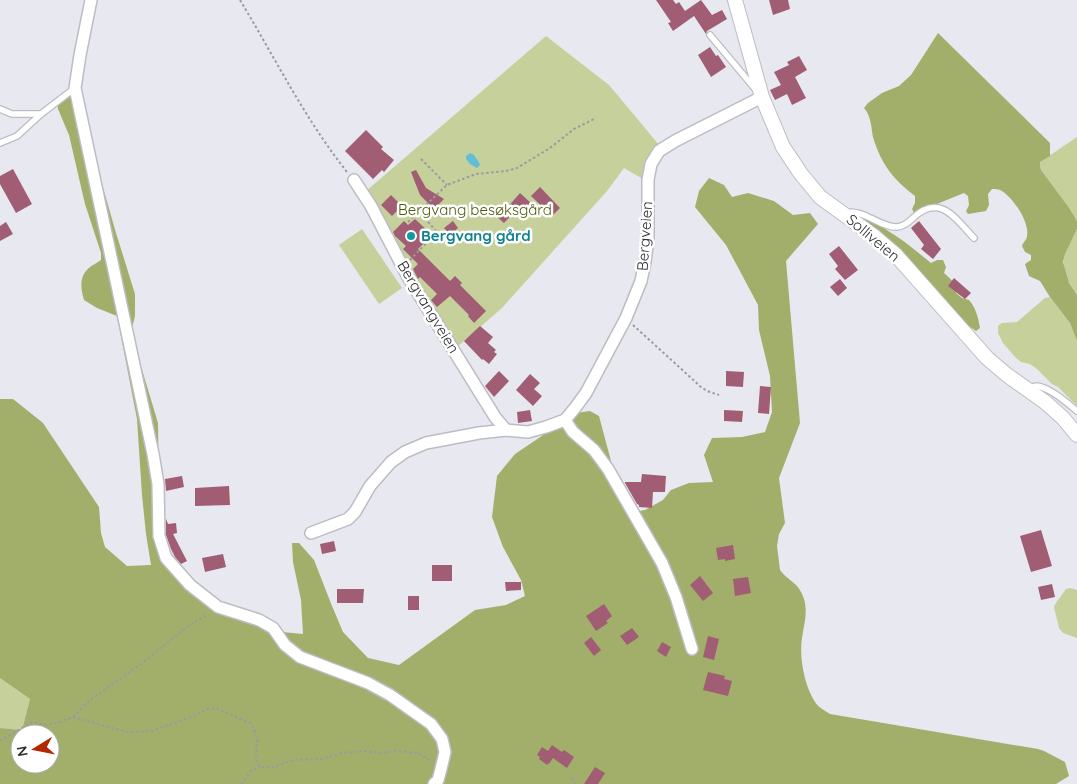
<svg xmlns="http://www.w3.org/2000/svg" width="1077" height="784" font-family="Quicksand,sans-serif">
	<rect width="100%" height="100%" fill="#e8e8f0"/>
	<g fill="#c5d09b">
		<polygon points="546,36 609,85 660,146 643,179 624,168 607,191 502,308 457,347 365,192"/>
		<polygon points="1077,137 1077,225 1077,221 1041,170 1040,166 1040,162"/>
		<polygon points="362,229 402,288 379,304 339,245"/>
		<path d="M 1077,229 L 1077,295 C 1069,284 1060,269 1065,254 C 1068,245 1074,237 1077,229 Z"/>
		<polygon points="1050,297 1070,323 1077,341 1077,406 1058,387 1052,384 1037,369 1030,364 1021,362 1015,357 1003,343 998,333 998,326 1002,323 1017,322 1045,298"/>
		<path d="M 1070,588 L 1077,590 L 1077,638 L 1063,633 L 1059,628 L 1054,607 C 1055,603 1063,594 1066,589 Z"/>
		<polygon points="0,678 30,699 22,730 0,728"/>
	</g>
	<g fill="#a1af6b" fill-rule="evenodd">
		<path d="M 938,33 L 1050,143 L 1050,156 L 1040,162 L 1040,166 L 1041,170 L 1069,208 L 1077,221 L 1077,229 L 1065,254 L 1063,262 L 1069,283 L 1077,295 L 1077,341 L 1070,323 L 1050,297 L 1040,281 L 1029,276 L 1025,264 L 1031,260 L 1031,255 L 1025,252 L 1022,246 C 1023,243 1027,239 1027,236 C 1030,222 1012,196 1000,190 C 998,189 995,189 992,189 L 988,194 L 989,205 L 986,211 L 968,214 L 966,211 L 969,205 L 968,196 L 964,193 L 932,206 L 921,208 L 914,213 L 912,209 L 915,203 L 915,196 C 893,179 881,164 873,137 C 871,126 871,116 864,108 L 868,103 L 882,93 L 899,86 L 911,75 Z"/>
		<path d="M 73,94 L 92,149 L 116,233 L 135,294 L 135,316 L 132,328 L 137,353 L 158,423 L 159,503 L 168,555 L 207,600 L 282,632 L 303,634 L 301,600 L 293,562 L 292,543 L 299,543 L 314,560 L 332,606 L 343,632 L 368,658 L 399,665 L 475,610 L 506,605 L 525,596 L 521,580 L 503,547 L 492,517 L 497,476 L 515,454 L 576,413 L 590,411 L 599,416 L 615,476 L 628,513 L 645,510 L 663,500 L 671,490 L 689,483 L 713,482 L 704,455 L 712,438 L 742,437 L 765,432 L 772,412 L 770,376 L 759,330 L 758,305 L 726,245 L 695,207 L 699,191 L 709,178 L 724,185 L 732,197 L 748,193 L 774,201 L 793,215 L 810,213 L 818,224 L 786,261 L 800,423 L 779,478 L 785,523 L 779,534 L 777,546 L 780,570 C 790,583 798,581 804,599 C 808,613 804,624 802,638 C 799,656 804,685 815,702 C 818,707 824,710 830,714 L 1038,749 L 1044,751 L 1065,762 L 1069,776 L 1056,784 L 0,784 L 0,728 L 22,730 L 30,699 L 0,678 L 0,399 L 13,399 L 43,423 L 99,507 L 101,533 L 105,547 L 127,566 L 151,565 L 146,534 L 142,495 L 137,419 L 117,316 L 97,308 L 84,300 C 81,290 79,278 87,270 C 90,266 97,263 101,260 L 101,253 L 85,204 L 69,135 L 58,109 L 57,97 ZM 20,734 L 50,734 L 50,764 L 20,764 Z"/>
		<path d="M 864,219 C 889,228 910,246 931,263 L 937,260 L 943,260 L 946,267 L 944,273 L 957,285 L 956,293 L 962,298 L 969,300 C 976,308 978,317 980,328 L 976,331 C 958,320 947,301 933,287 C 910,264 882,247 862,220 Z"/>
	</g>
	<path fill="#63bdd4" d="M 470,153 L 474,155 C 475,157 480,163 480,165 L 477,168 L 470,164 L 466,159 L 466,156 Z"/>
	<g fill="#a15d74">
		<polygon points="656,0 673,0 676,4 679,2 685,11 701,0 712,15 722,10 727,19 707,31 706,34 694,16 673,31 668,23 671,22"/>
		<polygon points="769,0 788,0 790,9 773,15"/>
		<polygon points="710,47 716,56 718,55 726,67 711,77 698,55"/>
		<polygon points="799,56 807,70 795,77 806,98 792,105 787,94 775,100 770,90 781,85 774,72 789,65 787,62"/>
		<polygon points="366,130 383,147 381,149 394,160 384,172 382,170 373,179 345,151"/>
		<polygon points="13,169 32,204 16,213 0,184 0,176"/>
		<polygon points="416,170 426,188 444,199 434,209 420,195 411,172"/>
		<polygon points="540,187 560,208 552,216 531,196"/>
		<polygon points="520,193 533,205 526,212 520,206 504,223 496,216 505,206 507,208"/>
		<polygon points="391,195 402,206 392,216 381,205"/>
		<polygon points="415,219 430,233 425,238 427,240 418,249 450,281 455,276 462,283 460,285 486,311 474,323 468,316 469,315 450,296 437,307 431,300 437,294 420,277 418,279 413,269 418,264 403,249 406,246 395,236 393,232 404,221 408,225"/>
		<polygon points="453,221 458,228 450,235 444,228"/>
		<polygon points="919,221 941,249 933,259 921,249 924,245 911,228"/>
		<polygon points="6,222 13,234 0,241 0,226"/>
		<polygon points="839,246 858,270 845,280 835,269 838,266 829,254"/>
		<polygon points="954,278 971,293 965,299 948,286"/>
		<polygon points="840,279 847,288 838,296 830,287"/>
		<polygon points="480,326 493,337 488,343 496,350 494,352 497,354 489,364 483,359 482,360 464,341"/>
		<polygon points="499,371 509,381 494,397 485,386"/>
		<polygon points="726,371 744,372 743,387 726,386"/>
		<polygon points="530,374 540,383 534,389 542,396 533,406 516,390"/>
		<polygon points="760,386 771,387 769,414 758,413"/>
		<polygon points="530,410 532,421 518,423 517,412"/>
		<polygon points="724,410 743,411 742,422 724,421"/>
		<polygon points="642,474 666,476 665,492 653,492 652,508 639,507 639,505 637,504 625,483 625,482 641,482"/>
		<polygon points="182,476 184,487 166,491 165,479"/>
		<polygon points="229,486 230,505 195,506 195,488"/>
		<polygon points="166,519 168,524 176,523 177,533 173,534 187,561 181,564 175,557 171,549 166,535"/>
		<polygon points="1041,530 1052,566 1031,572 1020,536"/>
		<polygon points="334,541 336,551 322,554 320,544"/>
		<polygon points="733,545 735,559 725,561 725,559 718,560 716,548"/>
		<polygon points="223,554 226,567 205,572 202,558"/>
		<rect x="432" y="565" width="20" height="16"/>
		<polygon points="700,576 713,593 703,601 690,585"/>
		<polygon points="748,577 751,593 735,596 733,579"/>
		<polygon points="505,582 521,582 521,590 506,591"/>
		<polygon points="1052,584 1055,597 1041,600 1038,587"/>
		<polygon points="337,589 364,589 363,603 337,603"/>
		<rect x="408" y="596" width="11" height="14"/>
		<polygon points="604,604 612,616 606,621 608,623 596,631 586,616"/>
		<polygon points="632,628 639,637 627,645 620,636"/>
		<polygon points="708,636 719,639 714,660 703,657"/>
		<polygon points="591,637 601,650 594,656 584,643"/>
		<polygon points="662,642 671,647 666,657 657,651"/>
		<polygon points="708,672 725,676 724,679 732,681 728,696 703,690"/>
		<polygon points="552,745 562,752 564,750 574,757 567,768 553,758 549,764 548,763 547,765 539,759 540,757 537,755 542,747 548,751"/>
		<polygon points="595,767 605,773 598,784 584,784"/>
	</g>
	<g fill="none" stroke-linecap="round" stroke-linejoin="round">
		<g stroke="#bcbcc4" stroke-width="8">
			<g id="service">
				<polyline points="710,35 756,90"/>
				<polyline points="0,109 12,114 41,114"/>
				<polyline points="0,143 17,136 41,114 75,88"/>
				<path d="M 845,213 C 863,208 879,227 896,227 C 902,227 908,223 913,218 C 940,193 955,218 974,238"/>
				<path d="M 1029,389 C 1032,387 1033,386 1037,386 C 1051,388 1067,403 1077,411"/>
			</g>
		</g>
		<g stroke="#bcbcc4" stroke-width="14">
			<g id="minor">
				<polyline points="91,0 80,55 75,88 153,454 158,484 159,536 166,558 190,585 218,607 259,620 273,628 285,645 300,657 368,683 390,695 431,724 442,739 445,752 441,769 438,780 434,784"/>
				<polyline points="354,180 371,206 408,277 495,417 506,430"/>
				<polyline points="565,420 573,432 594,450 608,469 662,563 676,597 692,649"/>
				<polyline points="311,533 348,519 355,512 370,486 391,462 405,452 426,443 479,433 506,430 528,432 546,427 565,420 575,408 586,393 626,318 641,281 645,262 648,237 648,180 651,164 659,151 675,141 762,97"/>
			</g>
		</g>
		<g stroke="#bcbcc4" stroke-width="16">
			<polyline id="tertiary" points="735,0 762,97 783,147 801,174 820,197 875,237 895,254 987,358 1007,375 1045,402 1063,418 1077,435"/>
		</g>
		<g stroke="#9a9aa0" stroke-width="2" stroke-dasharray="2.5 2.5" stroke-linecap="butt">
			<path d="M 240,0 C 275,58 305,119 347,172"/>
			<polyline points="421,159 447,185"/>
			<polyline points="408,222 447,185 476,174 506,171 517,168 550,148 574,129 596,118"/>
			<polyline points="410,260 437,232 420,213"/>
			<polyline points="633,325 701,387 707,391 719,395"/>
			<polyline points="73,717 127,732 151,731 191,717 208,709 216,708 252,724 257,740 256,760 260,767 274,767 293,760 322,759 342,753 365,751 380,753 394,751 418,753 431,761"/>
			<polyline points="0,741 32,722 45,725 60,722 73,717 89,701 141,664 188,626 208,614"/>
			<polyline points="572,778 575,784"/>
			<polyline points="241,784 251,771 260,767"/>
		</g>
		<use href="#service" stroke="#fff" stroke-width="5.5"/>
		<use href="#minor" stroke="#fff" stroke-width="11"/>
		<use href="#tertiary" stroke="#fff" stroke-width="14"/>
	</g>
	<circle fill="#0f9aa8" stroke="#fff" stroke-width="2" cx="411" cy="236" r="5"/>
	<g text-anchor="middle" stroke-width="5" stroke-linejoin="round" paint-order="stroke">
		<g font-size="15" fill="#4f5a0c" stroke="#fff">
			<text x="475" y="215">Bergvang besøksgård</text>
		</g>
		<g font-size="15" font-weight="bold" fill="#0d838f" stroke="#fff" text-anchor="start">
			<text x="421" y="241">Bergvang gård</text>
		</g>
		<g font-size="15" fill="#2c2c2f" stroke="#fff">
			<text transform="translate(645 236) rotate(-86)" y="5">Bergveien</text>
			<text transform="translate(873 238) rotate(40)" y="5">Solliveien</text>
			<text transform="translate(428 307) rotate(59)" y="5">Bergvangveien</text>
		</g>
	</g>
	<g transform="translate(35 749) rotate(260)"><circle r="24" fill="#ffffff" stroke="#ababac"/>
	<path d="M0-4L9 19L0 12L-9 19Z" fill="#b32703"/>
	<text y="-8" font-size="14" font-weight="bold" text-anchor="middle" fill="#2c2c2f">N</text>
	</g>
</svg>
